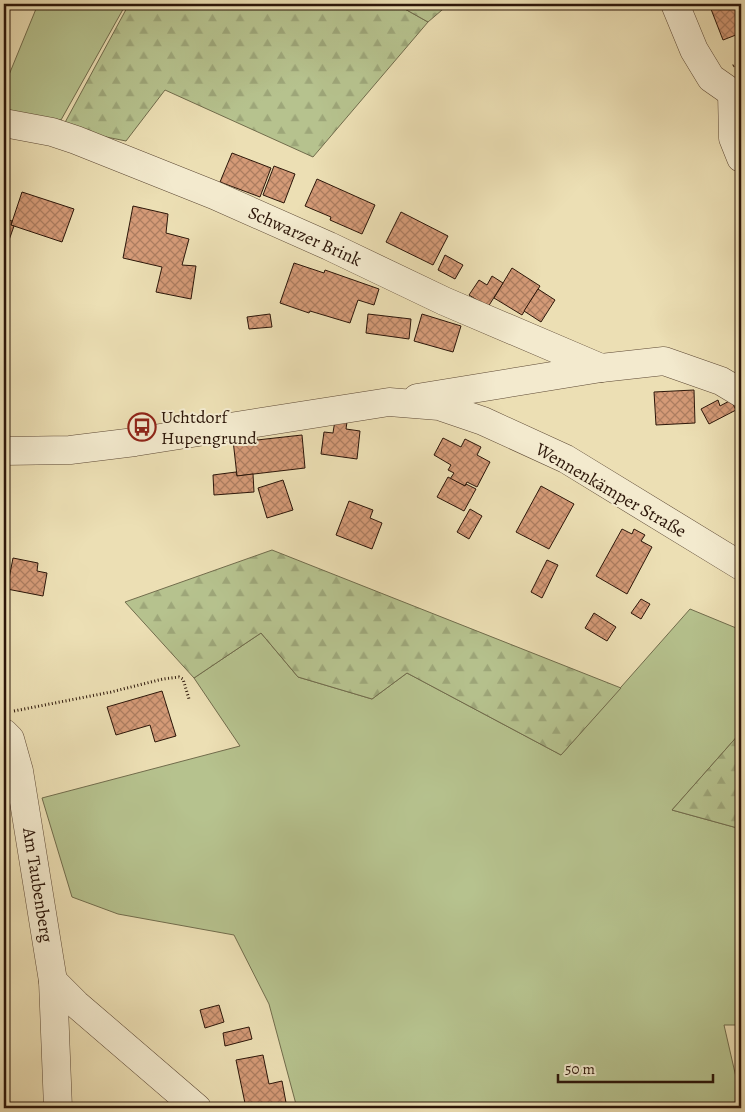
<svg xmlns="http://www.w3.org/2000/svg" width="745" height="1112" font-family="Alegreya,serif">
	<defs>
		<pattern id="forest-firs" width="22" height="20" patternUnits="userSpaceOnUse" patternTransform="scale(1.25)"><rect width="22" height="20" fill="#b6c28e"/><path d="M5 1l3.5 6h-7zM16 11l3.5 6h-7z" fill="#9da679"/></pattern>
		<pattern id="cemetery-stones" width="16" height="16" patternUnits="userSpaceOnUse" patternTransform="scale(1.25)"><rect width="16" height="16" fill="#b6c28e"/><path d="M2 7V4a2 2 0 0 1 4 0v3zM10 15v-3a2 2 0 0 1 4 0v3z" fill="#9da679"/></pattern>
		<pattern id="building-cross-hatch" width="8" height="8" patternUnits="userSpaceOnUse" patternTransform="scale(1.25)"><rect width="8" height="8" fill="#d49a77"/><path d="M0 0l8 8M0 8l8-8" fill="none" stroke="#ac7d60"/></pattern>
	</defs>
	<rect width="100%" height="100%" fill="#ecdfb4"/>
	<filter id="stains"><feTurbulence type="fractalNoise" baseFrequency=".004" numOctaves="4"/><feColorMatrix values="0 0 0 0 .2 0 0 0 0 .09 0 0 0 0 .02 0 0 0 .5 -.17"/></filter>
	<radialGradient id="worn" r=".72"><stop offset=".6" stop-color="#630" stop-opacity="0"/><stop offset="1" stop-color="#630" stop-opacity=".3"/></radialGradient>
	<g fill="#b6c28e" stroke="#716c4c">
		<polygon points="38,4 126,4 61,120 4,110 4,87"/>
		<polygon points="690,609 741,630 741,732 672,810 741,829 741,1025 724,1025 741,1099 741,1108 297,1108 269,1004 234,935 118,914 72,897 42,798 240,746 194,678 261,633 298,677 372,699 407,673 561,755"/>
	</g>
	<g fill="url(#forest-firs)" stroke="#716c4c">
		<polygon points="129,4 396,4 428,22 313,157 165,90 126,141 62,128"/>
		<polygon points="272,550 621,688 561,755 407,673 372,699 298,677 261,633 194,678 125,602"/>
		<polygon points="741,732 741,829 672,810"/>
	</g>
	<polygon fill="url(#cemetery-stones)" stroke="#716c4c" points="396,4 449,4 428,22"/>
	<g fill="url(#building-cross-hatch)" stroke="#2c1609">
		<polygon points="709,4 741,4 741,33 723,40"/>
		<polygon points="232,153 271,168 260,197 220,182"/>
		<polygon points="274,166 295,174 284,203 263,195"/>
		<polygon points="317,179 375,205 362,234 330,220 331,217 305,206"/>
		<polygon points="22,192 74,209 62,242 11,225"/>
		<polygon points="133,206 168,214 166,233 189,239 182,265 196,266 191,299 156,292 162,267 123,258"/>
		<polygon points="401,212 448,236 433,265 386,242"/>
		<polygon points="4,218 12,221 11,225 14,226 8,243 4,241"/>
		<polygon points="445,255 463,265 455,279 438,270"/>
		<polygon points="294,263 324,273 325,270 379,289 374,305 358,300 350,323 310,311 309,313 280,303"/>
		<polygon points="512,268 540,286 522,315 494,298"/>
		<polygon points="492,276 503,283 488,307 469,295 479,280 487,285"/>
		<polygon points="538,289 555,300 541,322 524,311"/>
		<polygon points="270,314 272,327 249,329 247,317"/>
		<polygon points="368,314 411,319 409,339 366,333"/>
		<polygon points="422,314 461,326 453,352 414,341"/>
		<polygon points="694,390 695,423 656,425 654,392"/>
		<polygon points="718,400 720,406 731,400 736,410 709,424 701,409"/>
		<polygon points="335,420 347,422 346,429 360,431 357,459 321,454 324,432 333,433"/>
		<polygon points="256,431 257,440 302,435 305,468 237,476 233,440 238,440 237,433"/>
		<polygon points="443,438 461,447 465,439 481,447 477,455 490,462 477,487 467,482 465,486 450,479 454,473 448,470 451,465 434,455"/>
		<polygon points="236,472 237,476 253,474 254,492 214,495 213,475"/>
		<polygon points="448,477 465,486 466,484 476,489 464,511 437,497"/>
		<polygon points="283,480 293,510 267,518 258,488"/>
		<polygon points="541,486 574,504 549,549 516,532"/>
		<polygon points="349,501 373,510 370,518 382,523 372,549 336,535"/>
		<polygon points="470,509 482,516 469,539 457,532"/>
		<polygon points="622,529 632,534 634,529 645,535 641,541 652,547 627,594 596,576"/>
		<polygon points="13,558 38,563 37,571 47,573 43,596 7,589"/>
		<polygon points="547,560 558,565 542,598 531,592"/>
		<polygon points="641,599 650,604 641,619 631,613"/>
		<polygon points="594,613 616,627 607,641 585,628"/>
		<polygon points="162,691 176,736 155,742 150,725 116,735 107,707"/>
		<polygon points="219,1005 224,1022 205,1028 200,1010"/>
		<polygon points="249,1027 252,1039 225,1046 223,1033"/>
		<polygon points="263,1055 269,1084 282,1081 287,1108 246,1108 236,1060"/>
	</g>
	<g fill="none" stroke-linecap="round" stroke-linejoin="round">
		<g stroke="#5c4834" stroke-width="29">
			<g id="minor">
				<polyline points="675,4 694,50 711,78 741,99"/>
				<polyline points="732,93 733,138 741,158"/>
				<polyline points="4,123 52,132 76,140 214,195 329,246 444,301 601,368"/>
				<polyline points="417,398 601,368 664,361 721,381 741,393"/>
				<polyline points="4,451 70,450 135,442 389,402 439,406 483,421 566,459 741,566"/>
				<polyline points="4,733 10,739 19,771 53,981 58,1108"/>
				<polyline points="53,981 76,1004 197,1108"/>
			</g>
		</g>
		<g stroke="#2c1609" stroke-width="3" stroke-dasharray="1 2.5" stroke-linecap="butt">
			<polyline points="733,66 741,61"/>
			<polyline points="14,711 111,692 163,679 179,677 183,679 189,699"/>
		</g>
		<use href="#minor" stroke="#f3eace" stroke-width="28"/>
	</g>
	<defs>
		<g id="bus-ring" transform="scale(1.4375)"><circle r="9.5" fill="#f3eace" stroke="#8f2418" stroke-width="1.5"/><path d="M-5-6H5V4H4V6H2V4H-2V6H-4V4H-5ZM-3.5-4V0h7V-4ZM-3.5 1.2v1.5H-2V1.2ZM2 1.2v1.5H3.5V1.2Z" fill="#8f2418"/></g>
	</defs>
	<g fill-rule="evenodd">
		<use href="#bus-ring" x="142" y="427"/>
	</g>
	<g text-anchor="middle" stroke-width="4" stroke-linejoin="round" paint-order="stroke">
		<g font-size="18" fill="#2c1609" stroke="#f3eace">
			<text transform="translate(305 236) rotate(24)" y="6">Schwarzer Brink</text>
			<text transform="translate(611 490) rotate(30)" y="6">Wennenkämper Straße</text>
			<text transform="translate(38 885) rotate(81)" y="6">Am Taubenberg</text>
		</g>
		<g font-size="18" fill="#2c1609" stroke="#f3eace" text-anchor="start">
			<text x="161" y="423">Uchtdorf<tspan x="161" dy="21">Hupengrund</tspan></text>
		</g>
	</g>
	<rect width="745" height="1112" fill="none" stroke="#ecdfb4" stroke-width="20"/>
	<rect x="5" y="5" width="735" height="1102" fill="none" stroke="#2c1609" stroke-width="2.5"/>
	<rect x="10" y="10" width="725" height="1092" fill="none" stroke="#2c1609"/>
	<path d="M558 1074v8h155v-8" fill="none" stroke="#2c1609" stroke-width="2.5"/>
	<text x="565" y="1074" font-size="15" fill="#2c1609" stroke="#f3eace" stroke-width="4" paint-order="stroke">50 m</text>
	<rect width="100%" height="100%" filter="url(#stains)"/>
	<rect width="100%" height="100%" fill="url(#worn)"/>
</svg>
